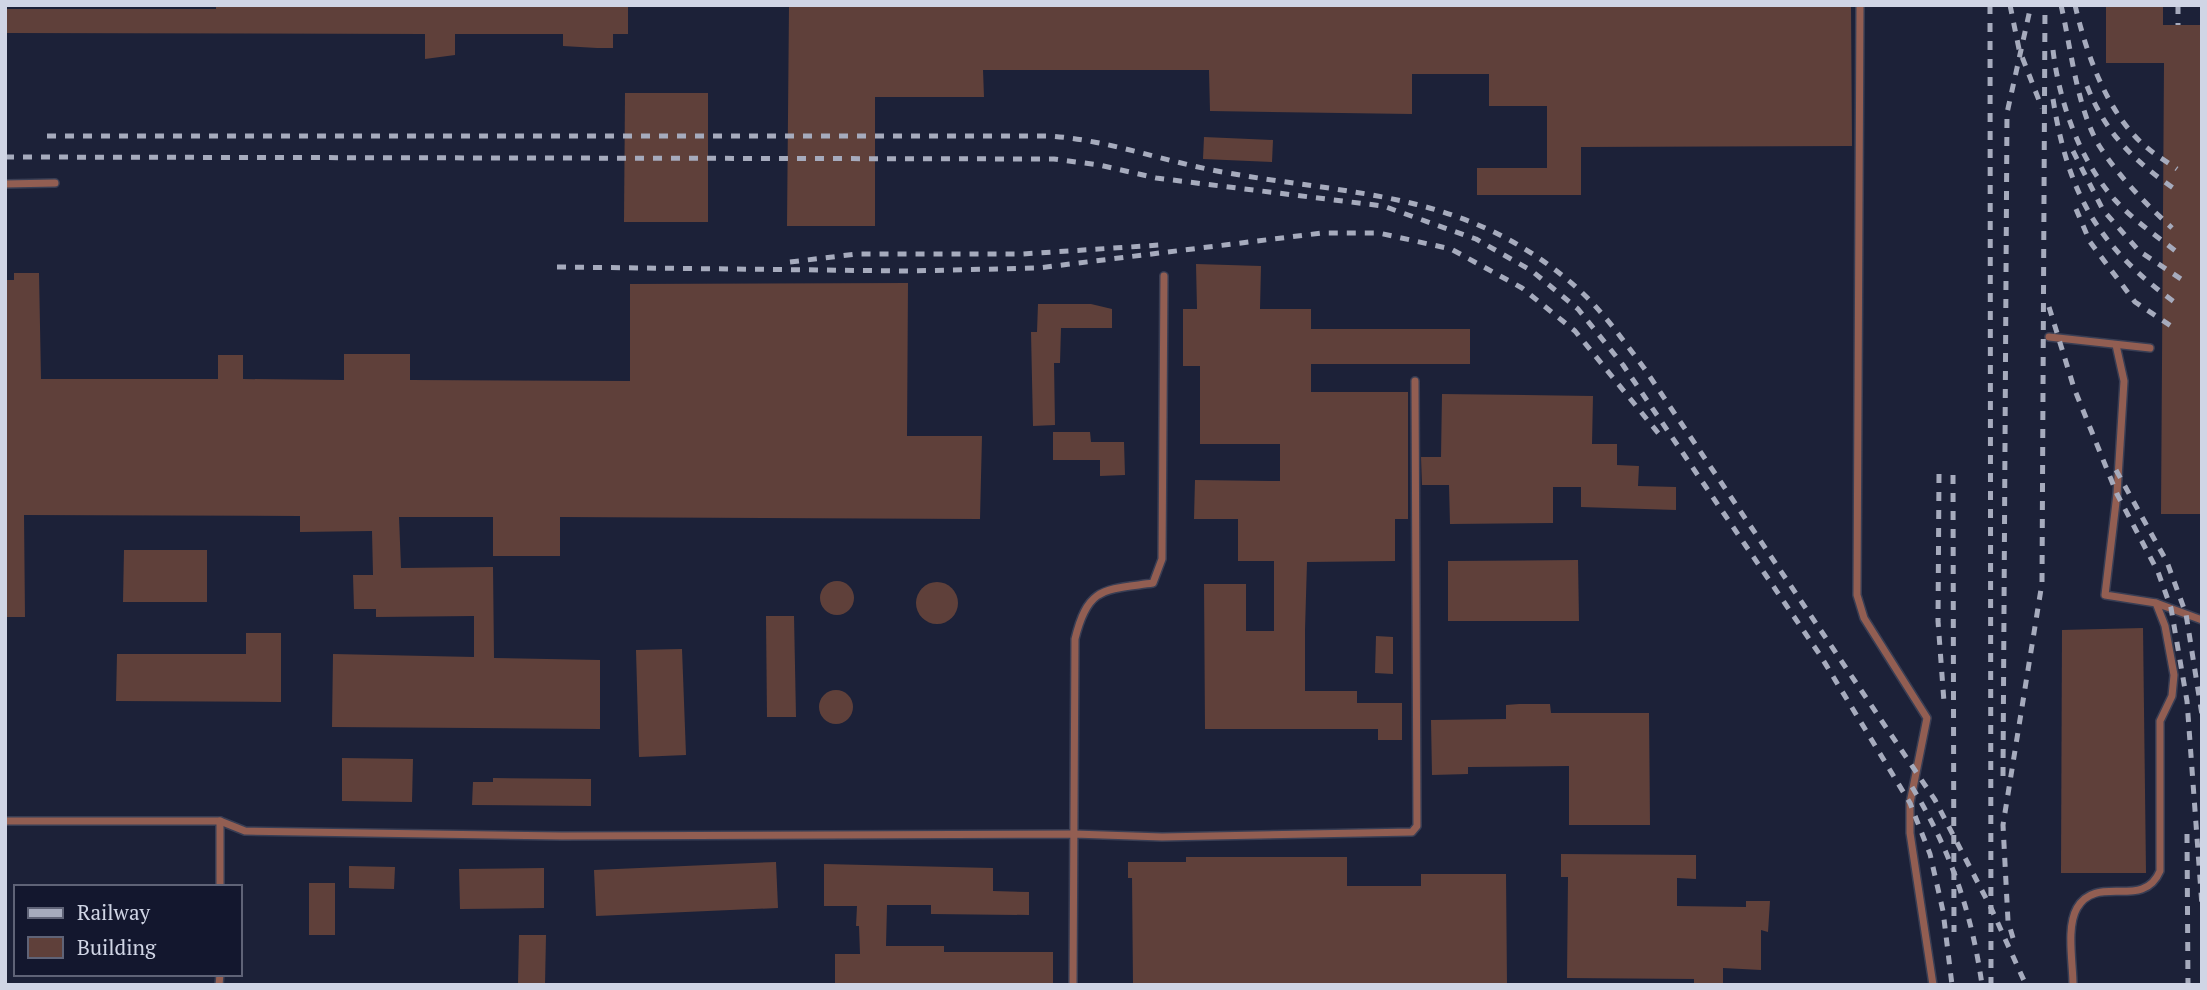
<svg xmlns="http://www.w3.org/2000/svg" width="2207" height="990" font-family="'PT Serif',serif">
	<rect width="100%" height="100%" fill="#1c2138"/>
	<g fill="#5f403a">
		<polygon points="216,5 628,5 628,34 613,34 613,48 597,48 563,46 563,34 455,34 455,55 425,59 425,34 5,33 5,9 216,9"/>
		<polygon points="789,5 1851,5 1852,146 1581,147 1581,195 1477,195 1477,168 1547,168 1547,106 1489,106 1489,74 1412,74 1412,114 1210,111 1209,70 983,70 984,97 875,97 875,226 787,226"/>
		<polygon points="2106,5 2163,5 2163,25 2202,25 2202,514 2161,514 2164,63 2106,63"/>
		<polygon points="625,93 708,93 708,222 624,222"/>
		<polygon points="1204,137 1273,140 1272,162 1203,159"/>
		<polygon points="1196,264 1261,266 1260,309 1311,309 1311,329 1470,329 1470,364 1311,364 1311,392 1408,392 1408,519 1395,519 1395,561 1307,562 1305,630 1305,691 1357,691 1357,703 1402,703 1402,740 1378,740 1378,729 1205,729 1204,584 1246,584 1246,631 1274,631 1274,561 1238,561 1238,519 1194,519 1195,480 1280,481 1280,444 1200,444 1200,366 1183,366 1183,309 1197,309"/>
		<polygon points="14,273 39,273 41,379 218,379 218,355 243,355 243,379 344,380 344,354 410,354 410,380 630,381 630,284 908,283 907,436 982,436 980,519 560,517 560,556 493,556 493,517 399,517 401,568 493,567 494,658 600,660 600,729 332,727 333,654 474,657 474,616 376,617 376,609 354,609 353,575 373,575 372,531 300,532 300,516 24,515 25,617 5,617 5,280 14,280"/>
		<polygon points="1038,304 1091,304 1112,309 1112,328 1061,328 1060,363 1054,363 1055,425 1033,426 1031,332 1037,332"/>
		<polygon points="1442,394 1593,396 1592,444 1617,444 1617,465 1639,466 1638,486 1676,487 1676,510 1581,507 1581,487 1553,487 1553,523 1450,524 1449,485 1422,485 1421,457 1441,457"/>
		<polygon points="1053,432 1090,432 1091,442 1124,442 1125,475 1100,476 1100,460 1053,460"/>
		<polygon points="124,550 207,550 207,602 123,602"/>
		<polygon points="1578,560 1579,621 1448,621 1448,561"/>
		<circle cx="837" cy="598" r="17"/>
		<circle cx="937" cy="603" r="21"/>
		<polygon points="766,616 794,616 796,717 767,717"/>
		<polygon points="2143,628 2146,873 2061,873 2062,630"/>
		<polygon points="246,633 281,633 281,702 116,701 117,654 246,654"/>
		<polygon points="1376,636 1393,637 1393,674 1375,673"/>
		<polygon points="682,649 686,755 639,757 636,650"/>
		<circle cx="836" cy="707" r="17"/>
		<polygon points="1519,704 1550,704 1551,713 1649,713 1650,825 1569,825 1569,766 1468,767 1468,774 1432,775 1431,720 1506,719 1506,705"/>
		<polygon points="342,758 413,759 412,802 342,801"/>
		<polygon points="493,778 591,779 591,806 472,805 473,782 493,782"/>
		<polygon points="1561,854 1696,855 1696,879 1677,878 1677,906 1746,907 1746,901 1770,901 1768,932 1761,930 1761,970 1723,968 1723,985 1694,985 1694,979 1567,978 1568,877 1561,877"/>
		<polygon points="1186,857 1347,857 1347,886 1421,886 1421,874 1506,874 1507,985 1133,985 1132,878 1128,878 1128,862 1186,862"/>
		<polygon points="776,862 778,908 596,916 594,870"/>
		<polygon points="824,864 993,868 993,891 1029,892 1029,915 931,914 931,905 887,905 886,946 944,946 944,952 1053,952 1053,985 835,985 835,954 860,954 859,926 856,926 857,906 824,906"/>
		<polygon points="349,866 395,867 394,889 349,888"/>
		<polygon points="544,868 544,908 460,909 459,869"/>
		<rect x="309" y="883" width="26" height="52"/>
		<polygon points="519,935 546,935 545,985 518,985"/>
	</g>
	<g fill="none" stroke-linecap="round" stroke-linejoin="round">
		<g stroke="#393e54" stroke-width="10">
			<g id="lane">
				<polyline points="1860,5 1857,595 1864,618 1927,718 1910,803 1910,833 1933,985"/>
				<polyline points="5,184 55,183"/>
				<polyline points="2049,337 2150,348"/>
				<polyline points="2156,603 2202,620"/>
				<polyline points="5,821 220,821 245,831 562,836 1074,834 1162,837 1412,832 1417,826 1415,381"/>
				<polyline points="220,887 220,821"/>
				<polyline points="219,985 220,974"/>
				<path d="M 1073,985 L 1075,639 C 1088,586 1104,590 1153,583 L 1162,559 L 1164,276"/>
				<path d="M 2073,985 C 2073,963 2066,927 2077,908 C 2097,873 2143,911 2160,871 L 2160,721 L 2172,696 L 2174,675 L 2165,626 L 2156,603 L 2105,595 L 2117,494 L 2124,381 L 2116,345"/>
			</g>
		</g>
		<use href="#lane" stroke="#925e52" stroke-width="7"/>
		<g stroke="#a6abbd" stroke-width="5" stroke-dasharray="9 9" stroke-linecap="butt">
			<polyline points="1990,5 1991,985"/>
			<polyline points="2010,5 2019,49 2042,108"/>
			<path d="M 2061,5 C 2071,48 2077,110 2100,147 C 2120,178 2145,203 2172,228"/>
			<path d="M 2075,5 C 2086,53 2107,113 2145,146 C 2155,155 2166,161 2177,169"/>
			<polyline points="2178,5 2178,25"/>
			<path d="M 2053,50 C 2059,102 2080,161 2115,200 C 2133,220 2157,236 2178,253"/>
			<path d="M 2087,86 C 2106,134 2134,161 2176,190"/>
			<path d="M 2053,99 C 2068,194 2098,247 2177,304"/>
			<path d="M 47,136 L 1050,136 C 1107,140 1160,160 1217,171 C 1350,196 1465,189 1576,287 C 1602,310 1623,340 1644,368 L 1935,800 L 1991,908 L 2026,985"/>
			<polyline points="2073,151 2103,210 2139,251 2181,279"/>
			<polyline points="5,157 1054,159 1099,165 1156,178 1383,206 1476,239 1532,271 1578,309 1623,365 1820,655 1910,803 1930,854 1943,911 1952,985"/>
			<polyline points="2076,209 2090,242 2135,302 2171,326"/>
			<polyline points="790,262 857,254 1022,254 1160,245"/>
			<polyline points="557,267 908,271 1038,268 1322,233 1379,233 1451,249 1522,288 1575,331 1663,439"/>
			<polyline points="2049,307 2074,388 2117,494 2158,572 2171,608 2187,701 2202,906"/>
			<polyline points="2116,470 2167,562 2186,614 2202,715"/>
			<polyline points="1939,474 1938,621 1944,702"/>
			<polyline points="1953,475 1954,932"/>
			<polyline points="2003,776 2007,113 2031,5"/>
			<path d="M 1912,787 C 1950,849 1972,913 1982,985"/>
			<polyline points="2187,834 2188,985"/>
			<polyline points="2013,938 2008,921 2003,825 2042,583 2045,5"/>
		</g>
	</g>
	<rect width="2207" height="990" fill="none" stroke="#d0d5e5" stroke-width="14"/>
	<rect x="14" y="885" width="228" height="91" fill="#13172e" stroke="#5f6377" stroke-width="2"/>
	<rect x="28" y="908" width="35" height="10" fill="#a6abbd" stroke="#5f6377" stroke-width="2"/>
	<text x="77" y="920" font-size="21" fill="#d0d5e5">Railway</text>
	<rect x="28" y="937" width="35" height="21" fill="#5f403a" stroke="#5f6377" stroke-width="2"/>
	<text x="77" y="955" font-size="21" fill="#d0d5e5">Building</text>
</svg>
